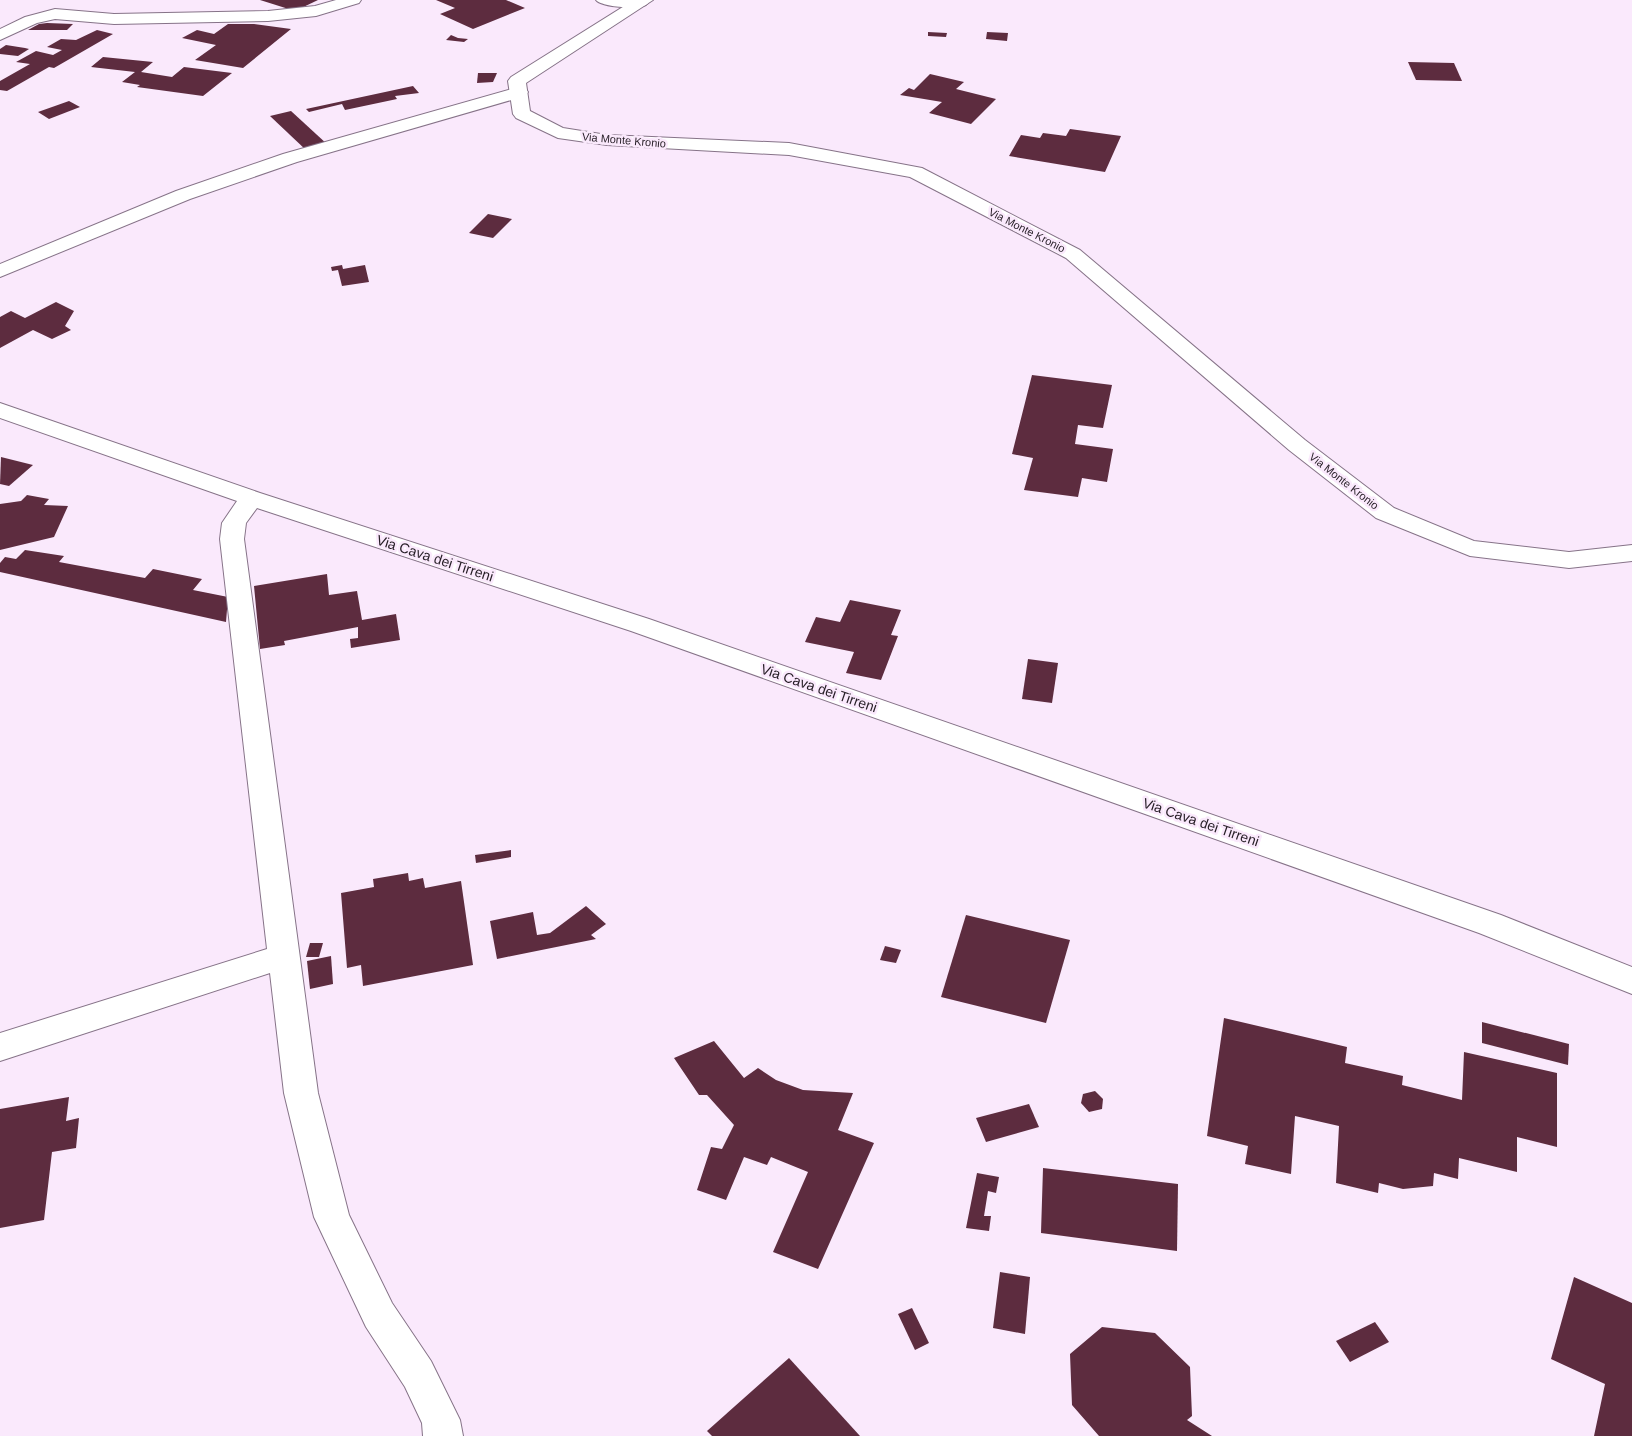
<svg xmlns="http://www.w3.org/2000/svg" width="1632" height="1436" font-family="Helvetica,sans-serif">
	<rect width="100%" height="100%" fill="#fae9fc"/>
	<g fill="#5d2c3f">
		<polygon points="260,0 318,0 295,11"/>
		<polygon points="436,0 506,0 525,8 473,29 440,14 455,8"/>
		<polygon points="39,24 47,23 73,24 67,30 28,30"/>
		<polygon points="228,24 254,24 291,29 243,68 195,60 216,45 182,38 197,30 214,34"/>
		<polygon points="97,30 113,34 54,68 49,67 7,91 0,90 0,81 30,64 16,62 36,51 53,55 62,50 47,47 61,39 76,40"/>
		<polygon points="928,32 947,33 946,37 928,36"/>
		<polygon points="987,32 1008,33 1007,41 986,39"/>
		<polygon points="451,35 458,38 468,39 464,42 446,40"/>
		<polygon points="6,45 25,48 29,49 18,56 0,54 0,49"/>
		<polygon points="103,57 153,62 141,72 172,77 184,67 232,73 203,96 137,87 140,85 122,82 135,72 91,67"/>
		<polygon points="1408,62 1454,63 1462,81 1416,80"/>
		<polygon points="478,73 497,73 493,82 477,83"/>
		<polygon points="930,74 964,82 956,89 996,99 971,124 929,113 942,102 900,95 909,88 914,90"/>
		<polygon points="413,86 419,93 395,96 397,99 345,110 342,104 309,112 306,109"/>
		<polygon points="69,101 80,107 49,119 38,112"/>
		<polygon points="291,111 328,145 307,151 270,116"/>
		<polygon points="1070,129 1121,136 1105,172 1009,156 1021,135 1040,138 1043,133 1066,136"/>
		<polygon points="488,214 512,219 493,238 469,233"/>
		<polygon points="342,265 343,269 365,265 369,282 342,286 338,270 332,271 331,267"/>
		<polygon points="56,302 74,311 65,326 71,330 52,339 33,330 0,348 0,317 11,311 25,318"/>
		<polygon points="1032,375 1112,385 1103,428 1078,425 1075,444 1113,449 1107,482 1082,478 1078,497 1024,490 1033,458 1012,454"/>
		<polygon points="1,457 33,465 9,486 0,484"/>
		<polygon points="27,495 49,499 44,505 68,506 54,537 0,550 0,504 21,501"/>
		<polygon points="25,550 64,556 59,562 145,578 153,569 202,579 193,590 228,597 226,622 0,572 0,563 5,557 16,559"/>
		<polygon points="327,574 329,595 357,591 362,620 396,614 400,640 351,648 350,639 358,638 358,627 284,641 285,645 260,649 254,586"/>
		<polygon points="850,600 901,610 891,635 898,636 881,680 846,673 854,652 805,642 816,617 840,622"/>
		<polygon points="1028,659 1058,663 1052,703 1022,699"/>
		<polygon points="511,850 511,857 476,863 475,855"/>
		<polygon points="408,873 409,881 423,878 425,888 461,881 473,965 363,986 361,965 347,968 341,893 374,887 373,879"/>
		<polygon points="586,906 606,924 591,935 596,939 497,959 490,921 533,912 537,935 550,933"/>
		<polygon points="966,915 1070,940 1046,1023 941,997"/>
		<polygon points="310,943 323,943 319,957 306,957"/>
		<polygon points="885,946 901,950 896,963 880,960"/>
		<polygon points="331,956 333,984 310,989 307,961"/>
		<polygon points="1224,1018 1347,1047 1345,1063 1403,1076 1402,1085 1462,1100 1464,1052 1557,1073 1557,1147 1517,1137 1517,1172 1459,1158 1458,1179 1434,1173 1433,1186 1403,1189 1379,1183 1378,1193 1336,1183 1339,1126 1295,1116 1291,1174 1245,1164 1248,1146 1207,1136"/>
		<polygon points="1482,1022 1569,1044 1568,1065 1482,1043"/>
		<polygon points="714,1041 744,1078 758,1068 776,1080 803,1090 853,1093 838,1130 874,1143 818,1269 773,1252 808,1172 771,1157 767,1165 744,1157 726,1200 697,1190 711,1147 722,1149 734,1125 707,1095 699,1095 674,1058"/>
		<polygon points="1095,1091 1103,1099 1102,1109 1089,1112 1081,1103 1083,1094"/>
		<polygon points="69,1097 66,1121 79,1118 76,1148 52,1152 44,1220 0,1228 0,1109"/>
		<polygon points="1029,1104 1039,1127 986,1142 976,1118"/>
		<polygon points="1043,1168 1178,1184 1177,1251 1041,1233"/>
		<polygon points="977,1173 999,1177 996,1193 988,1191 984,1216 991,1216 989,1231 966,1228"/>
		<polygon points="1000,1272 1030,1277 1025,1334 993,1328"/>
		<polygon points="1574,1277 1632,1303 1632,1436 1594,1436 1605,1384 1551,1359"/>
		<polygon points="912,1308 929,1343 915,1350 898,1314"/>
		<polygon points="1375,1322 1389,1342 1350,1362 1336,1341"/>
		<polygon points="1102,1327 1155,1333 1190,1367 1192,1416 1187,1420 1212,1436 1099,1436 1072,1405 1070,1354"/>
		<polygon points="789,1358 860,1436 712,1436 707,1431"/>
	</g>
	<g fill="none" stroke-linecap="round" stroke-linejoin="round">
		<g stroke="#867388" stroke-width="2">
			<g id="minor">
				<polygon points="336,0 361,0 359,3 316,16 268,21 114,24 55,19 37,23 0,40 0,29 25,17 55,9 114,14 268,11 315,6"/>
				<path d="M 596,0 L 646,0 L 648,3 C 643,11 601,7 596,0 Z"/>
				<polygon points="519,87 525,88 528,92 525,96 297,162 190,199 0,277 0,264 176,191 283,154"/>
				<polygon points="0,403 260,493 649,619 1501,915 1632,967 1632,994 1479,933 631,631 257,508 246,523 244,539 318,1093 349,1215 392,1303 431,1361 460,1420 463,1436 423,1436 422,1423 405,1387 366,1327 314,1217 284,1093 270,973 0,1061 0,1033 267,949 220,539 222,523 237,501 0,418"/>
			</g>
		</g>
		<g stroke="#867388" stroke-width="2">
			<polygon id="tertiary" points="634,0 653,0 526,83 530,111 563,128 607,135 789,143 922,168 1080,250 1305,440 1394,508 1474,541 1569,552 1632,545 1632,561 1569,568 1470,556 1376,518 1289,450 1066,258 910,177 789,155 607,145 558,138 516,118 513,114 508,81 511,77"/>
		</g>
		<use href="#minor" fill="#fff" fill-rule="evenodd"/>
		<use href="#tertiary" fill="#fff" fill-rule="evenodd"/>
	</g>
	<g text-anchor="middle" stroke-width="5" stroke-linejoin="round" paint-order="stroke">
		<g font-size="11" fill="#251d25" stroke="#fae9fc">
			<text transform="translate(624 140) rotate(5)" y="4">Via Monte Kronio</text>
			<text transform="translate(1027 230) rotate(27)" y="4">Via Monte Kronio</text>
			<text transform="translate(1344 481) rotate(38)" y="4">Via Monte Kronio</text>
		</g>
		<g font-size="14" fill="#251d25" stroke="#fae9fc">
			<text transform="translate(435 558) rotate(18)" y="5">Via Cava dei Tirreni</text>
			<text transform="translate(819 688) rotate(19)" y="5">Via Cava dei Tirreni</text>
			<text transform="translate(1201 822) rotate(19)" y="5">Via Cava dei Tirreni</text>
		</g>
	</g>
</svg>
